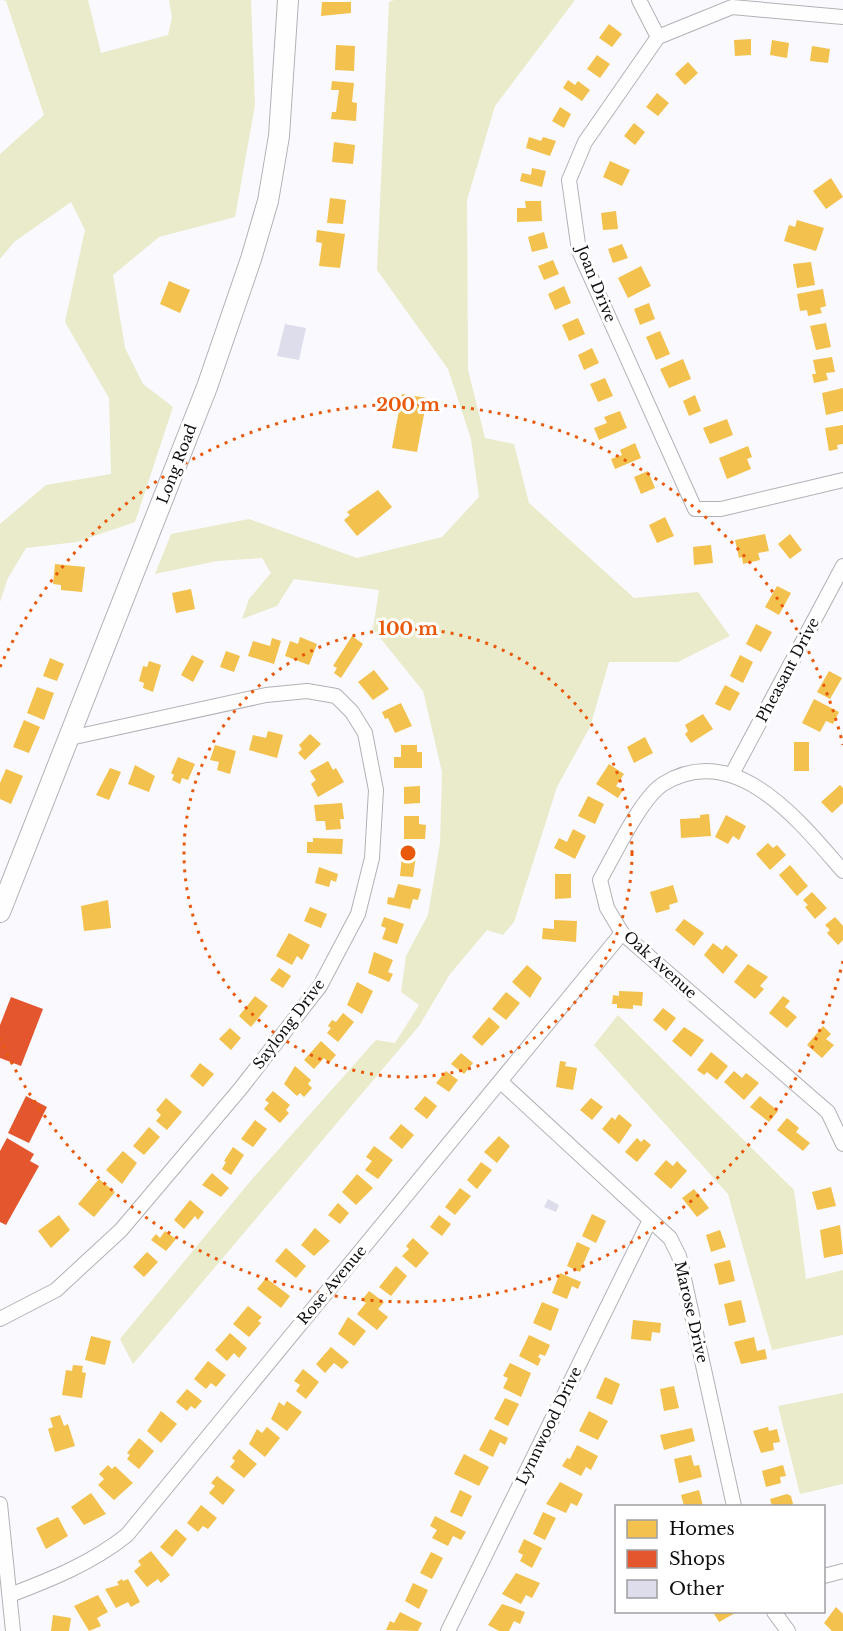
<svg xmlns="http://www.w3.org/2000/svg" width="843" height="1631" font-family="'Libre Baskerville',serif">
	<rect width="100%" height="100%" fill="#f9f9fe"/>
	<g fill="#eaebcb">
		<polygon points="2,0 88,0 101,53 168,35 172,17 169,0 251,0 255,105 235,217 159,237 113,275 125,348 143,384 173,407 135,522 77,542 26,548 8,578 0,602 0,524 46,485 111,474 109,398 65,322 85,230 71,202 14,242 0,259 0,154 44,115 6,1"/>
		<polygon points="394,0 575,0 495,106 467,200 468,370 485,438 514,444 529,503 634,598 698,592 730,636 678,662 609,662 590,727 557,787 514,922 503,935 487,930 450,974 419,1026 133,1364 120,1339 253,1178 376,1040 395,1043 419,1005 401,992 406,956 428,915 440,843 442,772 423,691 373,629 379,590 294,579 277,606 242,619 249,599 271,573 262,558 217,561 155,574 171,534 249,519 357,558 442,537 479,497 471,439 448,369 377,270 389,2"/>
		<polygon points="618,1015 794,1190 806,1279 843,1270 843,1335 772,1350 728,1194 594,1045"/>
		<polygon points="843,1393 843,1484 800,1494 778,1406"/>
	</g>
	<g fill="#f2c14e">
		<polygon points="322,2 351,2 351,13 321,16"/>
		<polygon points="609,24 622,34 612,47 599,38"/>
		<polygon points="751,39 751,55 735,56 734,40"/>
		<polygon points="772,40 789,43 787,58 770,55"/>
		<polygon points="336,45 355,46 354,71 335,70"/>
		<polygon points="812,46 830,49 828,63 810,61"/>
		<polygon points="597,55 610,64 600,78 587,69"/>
		<polygon points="688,62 698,73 685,85 675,74"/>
		<polygon points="568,80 575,85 578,81 590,90 582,101 563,88"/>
		<polygon points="332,81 354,83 352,102 357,103 356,121 331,119 332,112 336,112 339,90 331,90"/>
		<polygon points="657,93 669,103 658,116 646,107"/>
		<polygon points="560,107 571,114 564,128 552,121"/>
		<polygon points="634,123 645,132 635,145 624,136"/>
		<polygon points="529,137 541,141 543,137 556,141 550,156 526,148"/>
		<polygon points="334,142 355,145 353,164 332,162"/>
		<polygon points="610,161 630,170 622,186 603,177"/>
		<polygon points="532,168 546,171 542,187 520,181 522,173 531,175"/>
		<polygon points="831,178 843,197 826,209 813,191"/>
		<polygon points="330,198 346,200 343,224 327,223"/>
		<polygon points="525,201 541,201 542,221 517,222 517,208 526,208"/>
		<polygon points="616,211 618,229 603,230 601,213"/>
		<polygon points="797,220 824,228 816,251 784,241 789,225 795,227"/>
		<polygon points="317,230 345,234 340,268 319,266 322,243 316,242"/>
		<polygon points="544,232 548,248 532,252 528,237"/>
		<polygon points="622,244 628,258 613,263 608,249"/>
		<polygon points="553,260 559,274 544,280 538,266"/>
		<polygon points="811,262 815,285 797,288 793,264"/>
		<polygon points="641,266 651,286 628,298 618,278"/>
		<polygon points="169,281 190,290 180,313 160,304"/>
		<polygon points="564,286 571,303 555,310 548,294"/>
		<polygon points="823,289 826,306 820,308 822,313 808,316 807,310 800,311 797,294"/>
		<polygon points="649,303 655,319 640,325 634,309"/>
		<polygon points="578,318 585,334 569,341 562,325"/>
		<polygon points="826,323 831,347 816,350 810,326"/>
		<polygon points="660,331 670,354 656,360 646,337"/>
		<polygon points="592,348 599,363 584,370 578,355"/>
		<polygon points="832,357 835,372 826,373 828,380 814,383 812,374 816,374 813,360"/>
		<polygon points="683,359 691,379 669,388 660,369"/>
		<polygon points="605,378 613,396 598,402 590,384"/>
		<polygon points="843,388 843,411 826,415 822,393"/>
		<polygon points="402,394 427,398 417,452 392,448"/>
		<polygon points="695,395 701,411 689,416 683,401"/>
		<polygon points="620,411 627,428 599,440 594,428 607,423 604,417"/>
		<polygon points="727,419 733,435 710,444 703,428"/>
		<polygon points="843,425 843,444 837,445 838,449 829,451 825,428"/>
		<polygon points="635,443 641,458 615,469 611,459 622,455 620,450"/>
		<polygon points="748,446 752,457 747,459 751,469 727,479 719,458"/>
		<polygon points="648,471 655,488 641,494 634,477"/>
		<polygon points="378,490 392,507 357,536 344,520 350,515 347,512"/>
		<polygon points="665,517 674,536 657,543 649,525"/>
		<polygon points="765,534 769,551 758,553 760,560 743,564 742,557 739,558 735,540"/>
		<polygon points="790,534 802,550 790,559 778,544"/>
		<polygon points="711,545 713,563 694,565 693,547"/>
		<polygon points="55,564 85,567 82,592 61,590 61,585 53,584"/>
		<polygon points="777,586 791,593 779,615 765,607"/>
		<polygon points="191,589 195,609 176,613 172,593"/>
		<polygon points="756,624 772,632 761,652 746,644"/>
		<polygon points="352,636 363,644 341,678 334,673 337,668 333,666"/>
		<polygon points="300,637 317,644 309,665 285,656 290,641 298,644"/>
		<polygon points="272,638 281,641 274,664 248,656 253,641 270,646"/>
		<polygon points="226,651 240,656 234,672 220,667"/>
		<polygon points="192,655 204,661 193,682 181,675"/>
		<polygon points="740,655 753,662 743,683 730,676"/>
		<polygon points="50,658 64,664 57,681 43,676"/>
		<polygon points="149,661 161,665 153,692 143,688 144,683 139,681 143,666 147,667"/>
		<polygon points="374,670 389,689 373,700 358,682"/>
		<polygon points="829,671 842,678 830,699 817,692"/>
		<polygon points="725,685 740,693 730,711 715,704"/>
		<polygon points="37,687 54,693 44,720 27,713"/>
		<polygon points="814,699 839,712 833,724 826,721 820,732 802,723"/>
		<polygon points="401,703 412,726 395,733 388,718 385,719 382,712"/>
		<polygon points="703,714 713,729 691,743 685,734 688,731 685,725"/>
		<polygon points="24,720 40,727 29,753 13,747"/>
		<polygon points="268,731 283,735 277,758 249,750 253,735 266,738"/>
		<polygon points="310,734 321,744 305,760 298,753 302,749 299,745"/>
		<polygon points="645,737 653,753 634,763 627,747"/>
		<rect x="794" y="742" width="15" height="29"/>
		<polygon points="215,745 236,751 230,774 217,770 219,762 210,760"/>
		<polygon points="401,745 417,745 417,752 422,752 422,768 394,768 394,757 401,757"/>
		<polygon points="178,757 195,764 188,780 182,778 180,784 172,780 174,775 171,773"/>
		<polygon points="328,761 333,770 336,768 344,782 318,797 311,784 316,780 310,771"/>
		<polygon points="609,764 624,774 616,786 623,790 618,798 596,784"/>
		<polygon points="135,765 155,776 149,792 128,784"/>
		<polygon points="110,768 121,772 109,800 96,795"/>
		<polygon points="6,769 23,776 11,804 0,799 0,783"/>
		<polygon points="840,785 843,788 843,803 832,813 821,802"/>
		<polygon points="420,786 420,803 404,804 404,787"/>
		<polygon points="588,796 604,804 595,824 578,816"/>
		<polygon points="342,803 344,819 340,819 341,829 326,830 325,821 316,821 314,805"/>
		<polygon points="709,814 711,836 681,838 680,819 700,818 700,815"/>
		<polygon points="726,815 746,826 739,840 733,836 728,844 715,837"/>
		<polygon points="404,816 419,816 419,824 426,825 425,839 404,839"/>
		<polygon points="573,829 586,836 575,859 554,848 559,838 567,842"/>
		<polygon points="313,838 343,839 342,854 307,853 307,842 313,842"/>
		<polygon points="768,843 773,848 777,845 786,855 770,870 756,854"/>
		<polygon points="402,855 416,856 413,877 400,876"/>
		<polygon points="790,865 808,886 797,896 779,875"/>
		<polygon points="319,867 338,874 336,882 331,880 329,887 315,883"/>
		<polygon points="555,874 571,874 571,898 555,899"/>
		<polygon points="398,884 421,889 418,900 413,899 410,909 387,904 388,897 394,898"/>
		<polygon points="673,885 678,902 669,905 670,909 656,913 650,892"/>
		<polygon points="812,892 827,908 815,919 805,907 808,905 803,900"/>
		<polygon points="108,900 111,928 84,931 81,906"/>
		<polygon points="310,907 327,914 321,928 304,921"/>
		<polygon points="384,917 404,924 397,944 382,939 386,928 381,926"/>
		<polygon points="835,917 843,926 843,940 838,945 827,933 830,930 825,925"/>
		<polygon points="684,919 704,933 694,946 675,930"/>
		<polygon points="554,920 577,921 576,942 542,939 543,928 554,929"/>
		<polygon points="289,933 310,945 302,960 297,956 292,965 276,956"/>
		<polygon points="713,943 722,950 726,945 738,955 723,974 704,955"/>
		<polygon points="374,952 393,960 388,972 393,974 389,982 368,973"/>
		<polygon points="748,964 768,977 760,986 764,989 755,999 734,982"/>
		<polygon points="527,965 542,978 530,998 512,982"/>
		<polygon points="279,968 291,976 283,988 270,980"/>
		<polygon points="357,982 373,991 362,1014 347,1005"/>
		<polygon points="619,991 643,992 642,1006 633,1005 633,1009 617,1008 617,1004 612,1004 613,995 619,996"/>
		<polygon points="506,992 520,1003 506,1020 492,1009"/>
		<polygon points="255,996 268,1006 251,1027 239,1016"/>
		<polygon points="783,996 790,1001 785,1007 797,1017 787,1028 769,1013"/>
		<polygon points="663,1008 676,1018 666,1031 653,1020"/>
		<polygon points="343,1013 354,1022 338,1042 327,1033 331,1028 328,1026 332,1020 336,1022"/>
		<polygon points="489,1017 500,1027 482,1046 472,1037"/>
		<polygon points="823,1026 831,1034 826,1039 834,1045 822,1058 807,1045"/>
		<polygon points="684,1027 704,1040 691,1057 672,1041"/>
		<polygon points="230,1028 241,1038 231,1050 219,1039"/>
		<polygon points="321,1041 336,1055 329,1063 324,1058 314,1069 304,1060"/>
		<polygon points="711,1052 728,1066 717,1080 707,1072 704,1075 697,1070"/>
		<polygon points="461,1053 473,1063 464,1074 451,1064"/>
		<polygon points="560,1061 566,1062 565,1066 577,1068 573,1090 556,1087"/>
		<polygon points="200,1063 214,1074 203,1087 190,1076"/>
		<polygon points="295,1066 311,1080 308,1084 312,1088 304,1097 300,1093 297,1096 284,1084"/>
		<polygon points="446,1071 458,1080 449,1092 436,1083"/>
		<polygon points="734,1071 742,1078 746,1073 759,1083 744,1100 724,1082"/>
		<polygon points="273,1091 290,1105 286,1110 289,1113 280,1123 264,1109 269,1103 265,1100"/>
		<polygon points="425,1096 437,1106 427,1119 414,1109"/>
		<polygon points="760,1096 778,1111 769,1122 750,1107"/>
		<polygon points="166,1098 182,1112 167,1130 156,1121 161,1115 156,1110"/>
		<polygon points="591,1098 603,1107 592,1120 580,1110"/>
		<polygon points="619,1114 632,1125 619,1144 602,1129 612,1117 615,1120"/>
		<polygon points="787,1118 799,1128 796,1132 810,1143 803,1151 777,1130"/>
		<polygon points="255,1120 267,1129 253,1147 241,1139"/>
		<polygon points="401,1124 414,1135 402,1149 389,1138"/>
		<polygon points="149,1127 160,1137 144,1155 133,1146"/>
		<polygon points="499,1136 510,1146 497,1163 484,1152"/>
		<polygon points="637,1138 641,1142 644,1139 651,1145 637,1162 625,1152"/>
		<polygon points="374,1146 393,1160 378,1179 365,1170 372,1161 366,1157"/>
		<polygon points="233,1147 244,1155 231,1175 222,1169 226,1162 224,1161"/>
		<polygon points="123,1151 137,1163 122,1184 106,1170"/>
		<polygon points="666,1160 673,1166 677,1161 687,1171 671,1189 654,1174"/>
		<polygon points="481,1162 492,1170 477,1189 467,1180"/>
		<polygon points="212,1173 229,1188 221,1197 202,1185"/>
		<polygon points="357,1174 373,1188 356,1205 342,1192"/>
		<polygon points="99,1179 115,1192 94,1217 78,1204"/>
		<polygon points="831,1187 836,1206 817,1210 812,1192"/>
		<polygon points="460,1188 471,1196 455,1215 445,1207"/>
		<polygon points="694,1189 709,1208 697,1217 682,1198"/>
		<polygon points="190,1200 204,1212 198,1220 195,1216 184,1229 174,1220"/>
		<polygon points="338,1203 349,1213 340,1224 328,1215"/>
		<polygon points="592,1214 606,1221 596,1243 582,1236"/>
		<polygon points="59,1215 70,1230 51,1248 38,1231"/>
		<polygon points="439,1215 451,1224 442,1236 430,1227"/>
		<polygon points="840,1225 843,1254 824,1258 820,1230"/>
		<polygon points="315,1228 330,1241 314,1256 301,1245"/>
		<polygon points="720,1230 726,1247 711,1252 706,1235"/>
		<polygon points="165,1231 176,1239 166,1251 151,1240 156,1234 160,1238"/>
		<polygon points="413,1238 429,1253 416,1268 402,1256 409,1249 406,1246"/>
		<polygon points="577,1242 590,1248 580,1272 567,1266"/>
		<polygon points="286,1248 306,1266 296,1278 275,1261"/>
		<polygon points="147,1252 158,1262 144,1277 133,1267"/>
		<polygon points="730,1260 735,1281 719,1285 714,1264"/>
		<polygon points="396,1266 407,1276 391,1296 379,1287"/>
		<polygon points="560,1273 581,1282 578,1289 572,1286 567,1299 552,1293"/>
		<polygon points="266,1278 290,1296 281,1308 257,1289"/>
		<polygon points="369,1291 384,1302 378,1309 388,1317 377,1330 357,1314 366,1303 362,1300"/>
		<polygon points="741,1300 746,1322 729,1326 724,1304"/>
		<polygon points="542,1302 559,1309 551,1331 533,1323"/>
		<polygon points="248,1306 262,1317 258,1321 261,1323 249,1337 233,1324"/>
		<polygon points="348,1317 366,1331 354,1346 338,1334"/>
		<polygon points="633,1320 661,1323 660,1333 652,1332 651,1341 631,1339"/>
		<polygon points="230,1333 247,1348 239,1358 234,1353 227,1361 215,1350"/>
		<polygon points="529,1335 550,1345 545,1356 540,1354 538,1357 541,1359 538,1366 519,1356"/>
		<polygon points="91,1336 111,1341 105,1365 85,1360"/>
		<polygon points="754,1337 757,1351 765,1349 767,1359 741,1364 734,1342"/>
		<polygon points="331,1347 349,1362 342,1369 334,1363 325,1373 316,1364"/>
		<polygon points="208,1361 226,1375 216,1387 211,1383 206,1389 194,1379"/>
		<polygon points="510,1363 531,1373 521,1397 503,1388 508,1378 503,1376"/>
		<polygon points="73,1365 83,1366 82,1372 86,1373 82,1398 62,1395 66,1370 72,1371"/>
		<polygon points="303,1369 319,1382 306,1399 296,1391 300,1385 294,1381"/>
		<polygon points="605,1377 620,1384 612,1405 596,1398"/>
		<polygon points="674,1386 679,1408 664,1411 660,1389"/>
		<polygon points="187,1389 202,1401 195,1409 191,1406 187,1411 176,1402"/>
		<polygon points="505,1398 519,1404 508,1426 494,1419"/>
		<polygon points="287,1401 302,1412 287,1431 271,1419 279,1402 284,1406"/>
		<polygon points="161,1411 177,1424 161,1443 147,1431"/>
		<polygon points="589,1411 608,1421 598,1440 579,1431"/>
		<polygon points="60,1415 64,1426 68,1424 75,1446 55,1452 48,1429 53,1427 50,1418"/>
		<polygon points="267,1427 280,1438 265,1457 249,1444 257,1429 262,1433"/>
		<polygon points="768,1427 769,1431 777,1429 780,1442 773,1443 774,1450 761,1453 753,1431"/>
		<polygon points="692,1428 695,1441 664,1450 660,1435"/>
		<polygon points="490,1429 508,1438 505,1445 500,1442 493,1457 479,1450"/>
		<polygon points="139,1438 154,1451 139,1469 127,1459 130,1455 127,1453"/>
		<polygon points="577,1445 598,1456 591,1470 586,1467 581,1476 562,1466 567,1458 570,1459"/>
		<polygon points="239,1449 257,1464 244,1478 230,1467 235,1461 232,1458"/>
		<polygon points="464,1454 489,1467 479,1486 454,1474"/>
		<polygon points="691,1455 694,1466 699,1465 702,1477 679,1483 674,1459"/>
		<polygon points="108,1465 112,1469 115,1466 133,1483 114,1500 98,1485 104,1479 99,1474"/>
		<polygon points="783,1465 786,1476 780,1477 781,1483 766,1487 762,1471"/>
		<polygon points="217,1476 235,1490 223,1505 209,1493 215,1486 211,1483"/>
		<polygon points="560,1482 583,1494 577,1506 571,1503 566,1513 546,1504"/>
		<polygon points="460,1490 472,1496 462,1517 450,1512"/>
		<polygon points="699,1490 703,1506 684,1506 681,1495"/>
		<polygon points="91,1493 106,1514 84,1525 71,1507"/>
		<polygon points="787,1494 791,1496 793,1504 790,1506 772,1506 770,1499"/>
		<polygon points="201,1505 217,1518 208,1529 203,1526 198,1532 187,1523"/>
		<polygon points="543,1512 556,1518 545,1540 533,1534"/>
		<polygon points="435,1516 466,1532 461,1540 453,1536 448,1546 432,1538 437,1530 430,1526"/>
		<polygon points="58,1517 68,1536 46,1549 36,1528"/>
		<polygon points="176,1529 187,1539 172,1557 160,1547"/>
		<polygon points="524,1539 542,1548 532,1568 520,1561 523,1555 518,1552"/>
		<polygon points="151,1551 170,1575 161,1583 158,1579 147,1587 134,1571 141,1565 138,1561"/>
		<polygon points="431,1552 443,1558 432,1579 420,1573"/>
		<polygon points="516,1573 540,1583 532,1598 526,1595 521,1604 502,1594"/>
		<polygon points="122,1579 123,1581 128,1579 140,1602 131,1607 128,1602 116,1608 105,1589 119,1585 117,1582"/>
		<polygon points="413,1583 428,1590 419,1609 405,1601"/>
		<polygon points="98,1595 108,1612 97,1618 101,1626 89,1631 74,1606"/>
		<polygon points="502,1604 525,1612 520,1624 514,1621 509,1631 499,1631 488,1625"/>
		<polygon points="836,1607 843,1614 843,1631 832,1631 824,1623"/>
		<polygon points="400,1612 422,1623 418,1631 386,1630 390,1621 394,1623"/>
		<polygon points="713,1612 737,1612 719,1622"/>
		<polygon points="53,1615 71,1618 69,1631 51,1631"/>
	</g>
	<g fill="#e4572e">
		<polygon points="11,997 43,1009 21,1066 0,1058 0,1025"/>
		<polygon points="26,1096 47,1107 29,1143 8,1133"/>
		<polygon points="7,1138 34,1154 30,1161 39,1166 6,1225 0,1222 0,1151"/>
	</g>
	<g fill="#ddddec">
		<polygon points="285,324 306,328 299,360 277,356"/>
		<polygon points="548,1199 559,1205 556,1212 544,1207"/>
	</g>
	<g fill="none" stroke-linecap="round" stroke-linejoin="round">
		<g stroke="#b2b2b6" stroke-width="16">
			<g id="street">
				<polyline points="639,0 658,37"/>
				<polyline points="843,17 732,7 658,37 585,142 569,180 579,251 695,509 721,509 843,480"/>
				<polyline points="732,774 843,566"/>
				<path d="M 843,871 C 800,822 736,739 663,784 C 641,798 613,857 600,880 L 607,908 L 622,933 L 828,1112 L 843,1144"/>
				<polyline points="501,1082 670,1238 679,1256 734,1506"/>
				<polyline points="0,1319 56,1290 121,1230 241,1088 320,986 358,914 372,858 376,790 365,733 352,712 336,696 307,691 266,695 70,738"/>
				<polyline points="0,1504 13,1631"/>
				<polyline points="824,1576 843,1571"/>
				<path d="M 10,1595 C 52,1579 92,1563 127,1535 L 622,933"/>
				<polyline points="774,1612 788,1631"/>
				<polyline points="448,1631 650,1220"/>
			</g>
		</g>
		<g stroke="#b2b2b6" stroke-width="22">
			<polyline id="secondary" points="0,912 207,387 251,259 268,201 279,136 288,0"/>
		</g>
		<use href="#street" stroke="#fefeff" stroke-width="14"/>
		<use href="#secondary" stroke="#fefeff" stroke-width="20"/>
	</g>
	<g fill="none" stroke="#e8590c" stroke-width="3" stroke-dasharray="3 6">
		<circle cx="408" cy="853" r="224"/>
		<path d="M843 961A448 448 0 0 1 0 1039M0 667A448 448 0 0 1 843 745"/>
	</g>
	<g text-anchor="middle" stroke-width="6" stroke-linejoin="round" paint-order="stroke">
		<g font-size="15" fill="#101013" stroke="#fff">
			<text transform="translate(596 284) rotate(68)" y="5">Joan Drive</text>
			<text transform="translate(177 464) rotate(-69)" y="5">Long Road</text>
			<text transform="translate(788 670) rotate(-62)" y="5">Pheasant Drive</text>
			<text transform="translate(660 965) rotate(42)" y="5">Oak Avenue</text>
			<text transform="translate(289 1024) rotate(-53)" y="5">Saylong Drive</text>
			<text transform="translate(332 1285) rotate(-50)" y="5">Rose Avenue</text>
			<text transform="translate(691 1312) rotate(77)" y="5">Marose Drive</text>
			<text transform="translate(549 1426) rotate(-64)" y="5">Lynnwood Drive</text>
		</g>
	</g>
	<circle cx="408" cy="853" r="9" fill="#e8590c" stroke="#fff" stroke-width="3"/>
	<g font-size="18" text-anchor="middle" font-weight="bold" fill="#e8590c" stroke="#fff" stroke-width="6" stroke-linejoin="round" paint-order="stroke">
		<text x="408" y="411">200 m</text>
		<text x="408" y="635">100 m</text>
	</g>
	<rect x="615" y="1505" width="210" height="108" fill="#ffffff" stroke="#9f9fa1" stroke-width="1.5"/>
	<rect x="627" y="1520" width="30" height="18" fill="#f2c14e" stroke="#9f9fa1" stroke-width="1.5"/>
	<text x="669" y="1535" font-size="18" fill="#101013">Homes</text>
	<rect x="627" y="1550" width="30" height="18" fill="#e4572e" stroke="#9f9fa1" stroke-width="1.5"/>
	<text x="669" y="1565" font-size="18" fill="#101013">Shops</text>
	<rect x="627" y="1580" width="30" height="18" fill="#ddddec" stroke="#9f9fa1" stroke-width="1.5"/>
	<text x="669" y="1595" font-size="18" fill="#101013">Other</text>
</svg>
